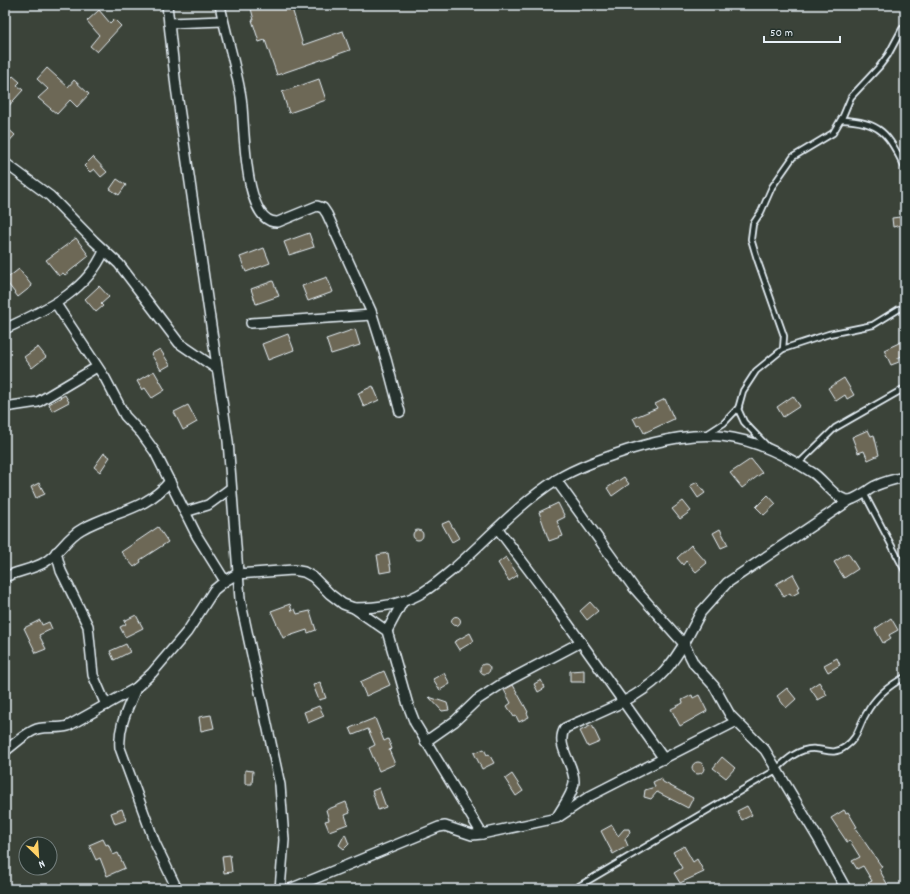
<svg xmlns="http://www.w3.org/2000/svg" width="910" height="894" font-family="Dekko,sans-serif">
	<rect width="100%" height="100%" fill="#3b4339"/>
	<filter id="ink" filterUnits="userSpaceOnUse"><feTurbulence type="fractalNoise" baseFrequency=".025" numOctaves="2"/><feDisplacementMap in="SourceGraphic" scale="8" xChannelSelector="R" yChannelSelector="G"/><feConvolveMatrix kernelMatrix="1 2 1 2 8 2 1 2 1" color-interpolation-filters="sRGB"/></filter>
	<g filter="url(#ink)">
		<g fill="#6d6856" stroke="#e8f1f8">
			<polygon points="250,5 291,5 303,45 343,31 350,50 277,75 265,40 259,42 252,20 254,20"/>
			<polygon points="99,10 110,23 114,19 121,26 97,52 90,46 99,35 87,21"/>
			<polygon points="47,68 68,87 74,80 89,94 77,107 70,100 57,114 38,98 48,89 37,79"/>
			<polygon points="13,76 20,82 17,85 23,90 5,110 5,84"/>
			<polygon points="319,79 326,100 289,113 282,92"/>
			<polygon points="5,126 15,135 5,146"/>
			<polygon points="93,157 107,172 101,177 94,169 90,172 84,166"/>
			<polygon points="117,179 126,185 119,195 110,189"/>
			<polygon points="900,217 901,225 893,227 892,218"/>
			<polygon points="309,233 314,247 289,255 284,242"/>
			<polygon points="76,238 89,256 65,275 63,273 59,276 46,260"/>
			<polygon points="264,248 270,263 246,272 240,257"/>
			<polygon points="19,269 32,286 18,297 5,280"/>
			<polygon points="327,277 333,292 308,301 302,286"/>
			<polygon points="273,281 279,296 256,304 251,289"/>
			<polygon points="99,286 109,297 101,304 103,306 96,312 85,299"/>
			<polygon points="355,329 360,345 331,354 326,339"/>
			<polygon points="288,334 294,350 268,360 262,344"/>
			<polygon points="901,342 905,354 898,358 899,362 891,365 884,350"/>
			<polygon points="38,347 46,357 32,368 24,357"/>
			<polygon points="160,349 170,365 161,370 151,354"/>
			<polygon points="154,371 165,390 152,398 145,388 142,390 137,381"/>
			<polygon points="844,378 854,395 847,399 845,395 836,401 828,388"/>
			<polygon points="373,386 379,400 364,407 358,393"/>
			<polygon points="65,395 69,402 52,411 49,404"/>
			<polygon points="793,396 800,406 783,417 777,407"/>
			<polygon points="665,399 674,419 644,433 640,425 637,426 633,418 657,408 655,404"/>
			<polygon points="188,405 197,422 183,430 174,412"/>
			<polygon points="868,430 871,436 874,435 879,455 868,460 864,451 858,453 852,437"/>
			<polygon points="104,453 110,457 100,472 94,467"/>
			<polygon points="751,459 762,473 742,488 730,473"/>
			<polygon points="624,477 629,484 612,496 607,488"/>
			<polygon points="697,482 705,493 698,498 690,486"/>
			<polygon points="39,483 45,494 36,498 31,487"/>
			<polygon points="768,495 776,504 764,515 756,507"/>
			<polygon points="683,501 691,511 680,519 672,509"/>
			<polygon points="558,503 565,517 557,521 563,536 549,541 539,512"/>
			<polygon points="449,521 459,538 452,542 442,524"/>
			<polygon points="158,527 168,542 140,560 141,562 134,567 121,552"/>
			<polygon points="720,529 728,545 721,548 713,533"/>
			<circle cx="418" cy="535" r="5"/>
			<polygon points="691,545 707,563 696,572 686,561 683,565 677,558"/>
			<polygon points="388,553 391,571 380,573 377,555"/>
			<polygon points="848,553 858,569 844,578 834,562"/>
			<polygon points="506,557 518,575 509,581 498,563"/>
			<polygon points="793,574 800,587 797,588 799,592 792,596 790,593 784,597 776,584"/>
			<polygon points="590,602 598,611 587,620 580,611"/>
			<polygon points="290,604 292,611 295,609 297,614 310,611 316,630 308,633 307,630 283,638 271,611"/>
			<polygon points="136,615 143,628 125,637 120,627 126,624 124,621"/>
			<circle cx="456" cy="621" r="4.5"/>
			<polygon points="891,618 898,630 889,635 891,638 883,643 875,629"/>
			<polygon points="40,620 42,625 49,622 52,629 39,635 46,649 36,653 24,628"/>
			<polygon points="470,633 474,641 459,650 454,642"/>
			<polygon points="126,644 130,652 114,660 110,651"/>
			<polygon points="837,658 840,665 828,672 824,665"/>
			<circle cx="485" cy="669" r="5"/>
			<polygon points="584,670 584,682 570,682 570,671"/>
			<polygon points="384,671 390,685 366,696 360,682"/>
			<polygon points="444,673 450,684 440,690 433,679"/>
			<polygon points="541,680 545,688 538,692 534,684"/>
			<polygon points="320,682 326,698 319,700 313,685"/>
			<polygon points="819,682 827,695 818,700 810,688"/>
			<polygon points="513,685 528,712 527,713 529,717 519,722 516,716 514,717 507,706 511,703 504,690"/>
			<polygon points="787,688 796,699 786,708 777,696"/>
			<polygon points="692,695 693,698 699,695 707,711 680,726 671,709 683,703 682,700"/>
			<polygon points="429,697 447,703 449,710 442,711"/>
			<polygon points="319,706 324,716 308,723 304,712"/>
			<polygon points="211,715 214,728 201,731 199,717"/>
			<polygon points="375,718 384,741 388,739 392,749 389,750 395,764 379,771 369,748 375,745 368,729 353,735 350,728"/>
			<polygon points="592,725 600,742 588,747 580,731"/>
			<polygon points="484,749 487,755 489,754 494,763 482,769 474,753"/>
			<polygon points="722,757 735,768 726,778 713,768"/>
			<circle cx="698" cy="768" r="6"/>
			<polygon points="245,770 253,771 252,784 245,784"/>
			<polygon points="512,774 523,791 516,796 505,779"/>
			<polygon points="661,778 663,782 693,798 688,808 657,792 651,799 644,797 645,790 655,787 653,782"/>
			<polygon points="379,788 386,807 378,810 372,791"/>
			<polygon points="346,802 350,813 345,815 348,824 329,831 325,821 329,820 326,810"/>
			<polygon points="747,806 752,815 742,820 737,811"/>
			<polygon points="122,809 126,820 115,824 111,813"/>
			<polygon points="844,810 846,813 848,812 857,827 855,828 882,867 879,869 890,889 871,889 868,883 872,881 863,866 857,869 852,861 860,857 850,841 847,842 831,818"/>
			<polygon points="612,825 618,836 624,829 629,829 630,832 625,839 628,846 613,854 601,831"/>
			<polygon points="345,834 349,844 344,849 339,845"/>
			<polygon points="103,839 106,845 108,844 113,855 118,853 125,868 107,876 100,858 96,860 89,845"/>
			<polygon points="684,846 693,862 697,859 704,872 680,883 674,873 682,868 673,852"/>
			<polygon points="230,855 232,872 224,873 222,856"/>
		</g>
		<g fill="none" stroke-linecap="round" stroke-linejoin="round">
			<g stroke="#e8f1f8" stroke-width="8">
				<g id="service">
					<path d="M 841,120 C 881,121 888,134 905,168"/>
					<polyline points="783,349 784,336 757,259 751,239 753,224 761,212 772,187 793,157 833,133 843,116 851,97 879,67 888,55 902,29"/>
					<polyline points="707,434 724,423 739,407"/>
					<polyline points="767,446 744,422 738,409 743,391 756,371 783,349 829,334 873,325 899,309"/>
					<polyline points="798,464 835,428 905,388"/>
					<polyline points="864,493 905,571"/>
					<path d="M 579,886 L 776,770 C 786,760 800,747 816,749 C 827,750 834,755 845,747 C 859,737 858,727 866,714 C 875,697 888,686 905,677"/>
				</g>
			</g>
			<g stroke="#e8f1f8" stroke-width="12">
				<g id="minor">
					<polyline points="167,5 176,87 228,441 240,599 280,785 284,840 280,889"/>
					<path d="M 220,5 C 226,36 236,66 241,97 C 245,121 242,225 278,222 L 317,206 L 323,208 L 327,214 L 371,311 L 386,359 L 400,412"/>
					<polyline points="169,23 223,21"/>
					<polyline points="5,163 50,196 94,241 119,264 179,343 217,369"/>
					<polyline points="56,304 105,378 125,416 142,434 155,452 197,536 225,581"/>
					<polyline points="251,323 372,315"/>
					<path d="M 5,329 C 44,310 86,293 104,251"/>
					<polyline points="5,407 38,402 97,367"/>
					<path d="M 556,480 L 634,588 L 684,644 C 677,655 670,667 660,676 C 636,700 596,714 565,728 C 554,746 575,764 574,782 C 573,794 563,806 557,817"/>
					<polyline points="185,512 208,505 231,488"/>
					<polyline points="498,529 546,593 664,759"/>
					<polyline points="56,552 61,571 88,626 93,675 106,705"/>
					<path d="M 5,577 C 18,571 34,569 45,562 C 60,553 67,537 82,529 C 112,512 147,510 170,481"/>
					<path d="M 354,608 C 376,608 399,605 418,595 C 430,589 441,579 451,571 C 486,541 517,505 556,480 C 577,467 604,458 628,450 C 703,427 745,429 813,473 C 823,479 836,501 850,500 C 858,498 868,490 875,486 C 884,482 895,479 905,477"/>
					<polyline points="387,631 403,601"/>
					<path d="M 136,688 C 128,708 118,726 120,748 L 155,843 L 177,889"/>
					<polyline points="425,742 455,721 477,700 500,685 581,642"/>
					<path d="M 5,751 C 15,744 25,733 37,729 C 47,726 58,729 68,726 L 136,688 L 152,673 L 187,632 L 214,590 L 225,581 L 237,574 L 293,570 L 304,572 L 313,577 L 330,594 L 343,604 L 354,608 L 387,631 L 408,705 L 415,723 L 482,834 L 557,818 L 590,796 L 735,722"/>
					<polyline points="290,889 439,827 445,826 472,835 482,834"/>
					<polyline points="846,889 819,840 765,750 730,715 714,686 694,664 684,644 701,612 727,583 850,500"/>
				</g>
			</g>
			<use href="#service" stroke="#26332d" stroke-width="4.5"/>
			<use href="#minor" stroke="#26332d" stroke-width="9"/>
		</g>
	</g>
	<rect width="910" height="894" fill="none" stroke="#26332d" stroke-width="20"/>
	<rect x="10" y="10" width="890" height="874" fill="none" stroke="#e8f1f8" stroke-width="1.5" filter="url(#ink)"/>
	<g transform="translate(38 856) rotate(155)"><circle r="19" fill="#26332d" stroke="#747f7e"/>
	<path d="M0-3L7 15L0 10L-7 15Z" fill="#ffd166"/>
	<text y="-6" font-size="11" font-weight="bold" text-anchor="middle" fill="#e8f1f8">N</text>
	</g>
	<path d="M764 36v6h76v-6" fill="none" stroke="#e8f1f8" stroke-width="2"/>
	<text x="770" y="36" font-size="12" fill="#e8f1f8" stroke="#26332d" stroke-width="3" paint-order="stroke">50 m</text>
</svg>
